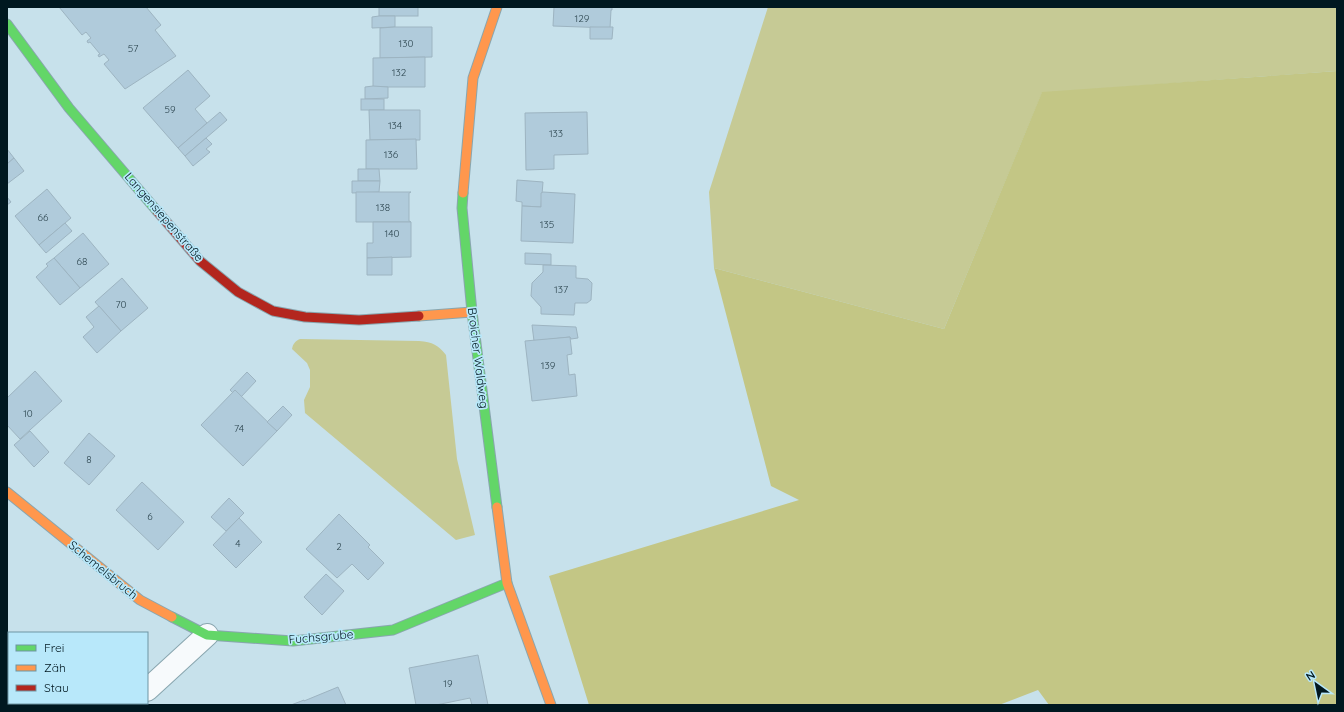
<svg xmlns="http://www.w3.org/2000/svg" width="1344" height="712" font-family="Quicksand,sans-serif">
	<rect width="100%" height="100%" fill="#c7e1eb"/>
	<g fill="#c6ca95">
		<polygon points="768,7 1337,7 1337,71 1042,93 944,329 714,268 709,192"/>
		<path d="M 300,339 L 419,341 C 433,342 438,345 446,355 L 457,459 L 475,535 L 456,540 L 305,413 L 304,400 L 310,387 L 310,370 L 307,363 L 292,349 C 293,344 295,341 300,339 Z"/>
	</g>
	<polygon fill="#c3c685" points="1337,71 1337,705 1049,705 1038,690 999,705 589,705 549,576 799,500 771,486 714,268 944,329 1042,92"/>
	<g fill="#b0cbdb" stroke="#9db4c1">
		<polygon points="59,7 146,7 161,25 155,30 176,56 125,89 104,64 109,60 104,54 99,57 98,55 100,54 90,42 88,43 87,41 91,38 86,32 82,35"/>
		<rect x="379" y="7" width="39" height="9"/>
		<polygon points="554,7 612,7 612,10 611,10 610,28 553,26"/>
		<polygon points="379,16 395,16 395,27 372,28 372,17"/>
		<polygon points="395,27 432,27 432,57 380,58 380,28"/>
		<polygon points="590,27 613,27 612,39 590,39"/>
		<polygon points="425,57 425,87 373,87 373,58"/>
		<polygon points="188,70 210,96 195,109 207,123 178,148 143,108"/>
		<polygon points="373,86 388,87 388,98 365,99 365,87"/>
		<rect x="361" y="99" width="23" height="11"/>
		<polygon points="369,110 420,110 420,140 370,140"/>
		<polygon points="220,112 227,120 185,156 178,148"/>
		<polygon points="587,112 588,154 554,155 554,169 526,170 525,113"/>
		<polygon points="206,138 212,144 206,149 210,152 193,166 185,156"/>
		<polygon points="416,139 417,169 366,169 366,140"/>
		<polygon points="7,149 14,158 7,164"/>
		<polygon points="14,158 24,171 7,184 7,164"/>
		<polygon points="358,169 379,169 380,181 358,181"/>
		<polygon points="517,180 543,182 541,207 522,206 522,202 516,201"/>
		<polygon points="352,181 380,181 379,192 352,193"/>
		<polygon points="47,189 71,218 39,245 15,216"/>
		<polygon points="356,192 411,192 409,193 409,221 411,222 356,222"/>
		<polygon points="543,192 575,194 573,243 521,241 522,206 541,207 541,193"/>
		<polygon points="7,197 11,202 7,205"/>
		<polygon points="373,222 411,222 411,257 367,258 367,243 373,243"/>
		<polygon points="65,223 72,231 46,253 39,245"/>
		<polygon points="83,233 109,264 80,288 54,258"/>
		<polygon points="525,253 551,254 551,265 525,264"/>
		<polygon points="392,257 392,275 367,275 367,258"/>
		<polygon points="54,258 80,288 60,305 36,277 48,266 46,264"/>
		<polygon points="543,265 576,266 576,278 588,279 592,283 591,300 587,303 575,303 574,315 541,314 541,307 531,296 532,283 543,272"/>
		<polygon points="122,278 148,308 121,331 95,302"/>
		<polygon points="99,306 121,331 97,353 83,337 94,327 86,317"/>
		<polygon points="532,325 576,327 578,338 571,339 570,337 534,341"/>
		<polygon points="570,337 572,354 567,355 569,375 575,374 577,396 532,401 525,341"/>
		<polygon points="35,371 62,401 20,439 7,425 7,398"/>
		<polygon points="247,372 256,381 241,397 235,390 233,393 230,390"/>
		<polygon points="235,390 277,431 243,466 201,425"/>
		<polygon points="283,406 292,415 277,431 267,422"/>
		<polygon points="30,431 49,452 34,467 14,445"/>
		<polygon points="89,433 115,456 89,485 64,463"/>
		<polygon points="142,482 184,522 158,550 116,510"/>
		<polygon points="229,498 244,513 226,531 211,517"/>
		<polygon points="339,514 370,545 368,547 384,563 368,580 352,564 337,578 306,549"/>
		<polygon points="239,518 262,542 236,568 213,545"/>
		<polygon points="326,574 344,591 322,615 304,597"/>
		<polygon points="478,655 488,705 472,705 470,698 436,705 416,705 409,668"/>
		<polygon points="7,656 9,658 9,695 7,697"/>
		<polygon points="338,687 346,705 291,705 304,700 304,701"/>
	</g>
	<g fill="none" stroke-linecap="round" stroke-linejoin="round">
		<g stroke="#89a6af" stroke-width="24">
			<g id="street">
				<polyline points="147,690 207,635"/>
				<polyline points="133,705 135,703"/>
			</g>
		</g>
		<g stroke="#89a6af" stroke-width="11">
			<g id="fast">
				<polyline points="7,24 69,108 157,211"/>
				<polyline points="463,193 462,208 472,312 497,507"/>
				<polyline points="172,617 207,635 293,641 393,630 507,583"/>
			</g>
		</g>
		<g stroke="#89a6af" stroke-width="11">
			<g id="slow">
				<polyline points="463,193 473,78 497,7"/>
				<polyline points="419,316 472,312"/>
				<polyline points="7,492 140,600 172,617"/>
				<polyline points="497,507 507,583 551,705"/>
			</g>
		</g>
		<g stroke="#89a6af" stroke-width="11">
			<polyline id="jam" points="157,211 200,261 238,292 273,311 305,317 359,320 419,316"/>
		</g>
		<use href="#street" stroke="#f7fafc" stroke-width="22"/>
		<use href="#fast" stroke="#63d668" stroke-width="9"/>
		<use href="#slow" stroke="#ff974d" stroke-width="9"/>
		<use href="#jam" stroke="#b3261e" stroke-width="9"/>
	</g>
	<g text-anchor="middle" stroke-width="3.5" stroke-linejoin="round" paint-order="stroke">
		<g font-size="10" fill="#2c454f">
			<text x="582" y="22">129</text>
			<text x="406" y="47">130</text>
			<text x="133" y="52">57</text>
			<text x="399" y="76">132</text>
			<text x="170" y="113">59</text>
			<text x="395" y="129">134</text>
			<text x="556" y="137">133</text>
			<text x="391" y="158">136</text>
			<text x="383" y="211">138</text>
			<text x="43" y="221">66</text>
			<text x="547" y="228">135</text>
			<text x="392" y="237">140</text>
			<text x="82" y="265">68</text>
			<text x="561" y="293">137</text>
			<text x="121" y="308">70</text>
			<text x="548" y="369">139</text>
			<text x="28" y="417">10</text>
			<text x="239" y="432">74</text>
			<text x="89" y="463">8</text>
			<text x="150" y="520">6</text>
			<text x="238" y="547">4</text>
			<text x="339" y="550">2</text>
			<text x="448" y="687">19</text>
		</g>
		<g font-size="12" fill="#001820" stroke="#b8e8fa">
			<text transform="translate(164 217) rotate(49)" y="4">Langensiepenstraße</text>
			<text transform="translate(478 358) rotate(83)" y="4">Broicher Waldweg</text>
			<text transform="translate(103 570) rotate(39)" y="4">Schemelsbruch</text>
			<text transform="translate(321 637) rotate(-5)" y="4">Fuchsgrube</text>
		</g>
	</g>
	<rect width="1344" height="712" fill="none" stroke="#001820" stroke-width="16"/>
	<rect x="8" y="632" width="140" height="72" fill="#b8e8fa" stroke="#6e95a3"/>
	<rect x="16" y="645" width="20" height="6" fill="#63d668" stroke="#6e95a3"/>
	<text x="44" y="652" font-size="12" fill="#001820">Frei</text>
	<rect x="16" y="665" width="20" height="6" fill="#ff974d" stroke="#6e95a3"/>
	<text x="44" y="672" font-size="12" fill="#001820">Zäh</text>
	<rect x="16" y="685" width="20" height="6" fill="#b3261e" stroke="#6e95a3"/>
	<text x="44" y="692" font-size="12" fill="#001820">Stau</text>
	<g transform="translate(1316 684) rotate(327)" stroke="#b8e8fa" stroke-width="3" paint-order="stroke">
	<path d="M0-3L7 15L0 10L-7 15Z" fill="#001820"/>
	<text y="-6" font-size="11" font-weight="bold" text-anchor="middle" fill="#001820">N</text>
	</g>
</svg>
